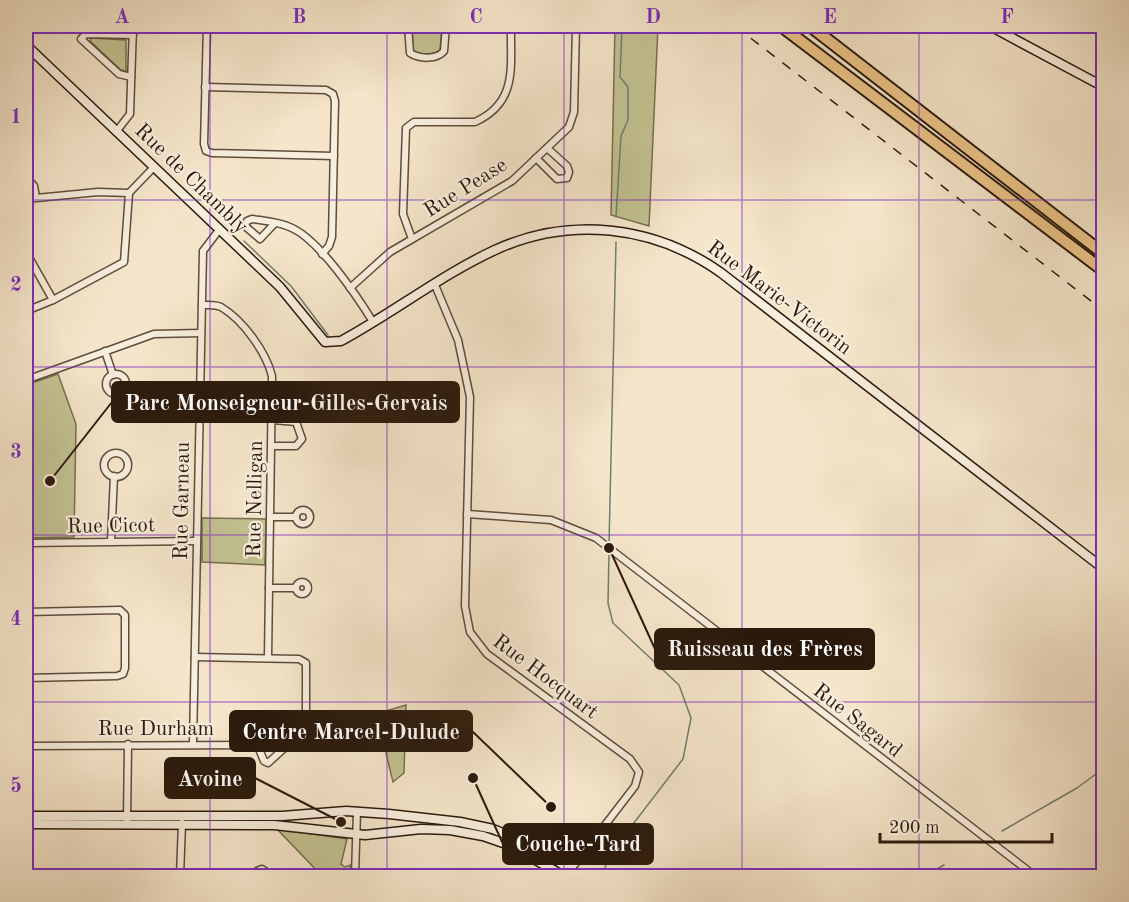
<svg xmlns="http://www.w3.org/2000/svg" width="1129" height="902" font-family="'Old Standard TT',serif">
	<rect width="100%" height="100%" fill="#f5e5ca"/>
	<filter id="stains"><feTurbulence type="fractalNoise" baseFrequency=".00333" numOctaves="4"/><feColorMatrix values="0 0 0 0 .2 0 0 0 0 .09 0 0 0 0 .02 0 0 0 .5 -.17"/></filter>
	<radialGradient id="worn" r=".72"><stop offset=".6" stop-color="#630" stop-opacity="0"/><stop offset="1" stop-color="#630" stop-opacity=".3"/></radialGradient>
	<g fill="#c3c292" stroke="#776e4f" stroke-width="1.5">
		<path d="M 412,26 L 442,26 L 440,51 C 433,55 420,55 413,50 Z"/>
		<polygon points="615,26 658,26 649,226 611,215"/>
		<polygon points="91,38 126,40 126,71 121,70 90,41"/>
		<polygon points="58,374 76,424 74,537 26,538 26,385"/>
		<polygon points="202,518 266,519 265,565 202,562"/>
		<polygon points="406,705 404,773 393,782 384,745 382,712"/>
		<polygon points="277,829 347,839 341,864 345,867 350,865 350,876 322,876"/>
	</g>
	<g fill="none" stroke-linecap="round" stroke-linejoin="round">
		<g stroke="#6f7e6f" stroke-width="1.5">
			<polyline points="616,217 621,136 628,120 628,87 620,77 622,26"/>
			<polyline points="244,241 291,286 328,335"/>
			<polyline points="609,544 616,242"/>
			<polyline points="1002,831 1077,788 1104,768"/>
			<polyline points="602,876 610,854 683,759 691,718 679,685 613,623 608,603 609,552"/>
			<polyline points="924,876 944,865"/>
		</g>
		<g stroke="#5e4d3c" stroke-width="9">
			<g id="street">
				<polyline points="207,26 204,144 206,151 212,153 334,156"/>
				<path d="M 408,26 L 410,53 C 419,59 437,60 444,51 L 446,26"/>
				<polyline points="131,77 119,74 81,39 86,34 133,35"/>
				<polyline points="205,87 326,90 333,94 335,101 332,237 329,246 322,254"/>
				<polyline points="116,132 130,114 133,26"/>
				<polyline points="536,158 557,179 567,178 569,172 567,166 547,148"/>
				<polyline points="26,177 34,186 36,197"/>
				<polyline points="26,199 98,192 129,193 154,167"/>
				<path d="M 275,223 L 260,239 L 245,226 L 247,221 L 252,219 C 265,221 280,222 292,228 C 320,241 357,296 373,322"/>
				<path d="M 412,239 L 403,214 L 406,128 L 414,122 L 475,122 C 519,102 510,65 511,26"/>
				<polyline points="26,252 53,300"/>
				<polyline points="435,285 458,340 470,397 465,606 470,632 487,654 630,759 639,772 635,786 569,872"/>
				<polyline points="350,288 390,252 512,181 569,127 574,112 576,26"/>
				<path d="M 202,305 C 208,305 215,304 221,307 C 243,320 266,352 272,376 L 268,658"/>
				<polyline points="26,311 53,300 124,262 129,193"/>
				<polyline points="105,351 113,375"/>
				<circle cx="116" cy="384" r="10"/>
				<polyline points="26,380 154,334 201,333"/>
				<polyline points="272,446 296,446 302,439 296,422 273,420"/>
				<circle cx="116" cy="465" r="12"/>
				<circle cx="303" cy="517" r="7"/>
				<polyline points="467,514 551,520 596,538 1035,876"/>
				<polyline points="271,517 296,517"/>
				<polyline points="111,541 114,476"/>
				<polyline points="26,543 197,541"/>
				<circle cx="302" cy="588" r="6"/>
				<polyline points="269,588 296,588"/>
				<polyline points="26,612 120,610 125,615 125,668 123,674 117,676 26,678"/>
				<polyline points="195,657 299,659 306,663 306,721 302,732 268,763 264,761 257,744"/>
				<polyline points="193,743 203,251 219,230"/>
				<polyline points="26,746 280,745 285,748"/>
				<polyline points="127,819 128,744"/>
				<polyline points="180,876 182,823"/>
				<polyline points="256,876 257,871 262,869 273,876"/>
				<polyline points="355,876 357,811"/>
			</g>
		</g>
		<g stroke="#2b1a0c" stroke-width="11">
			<g id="secondary">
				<polyline points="990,26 1104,87"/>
				<path d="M 26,45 L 280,287 L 325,342 L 341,341 C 393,313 441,275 495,250 C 569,216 653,225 720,272 L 1104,569"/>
				<polyline points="26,816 282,816 346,811 389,814 460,822 493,829 536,847 580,876"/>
				<polyline points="26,824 274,825 365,835 421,829 450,830 483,836 509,845 564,876"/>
			</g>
		</g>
		<g stroke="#2b1a0c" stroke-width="14">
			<g id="highway">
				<polyline points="781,26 1104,271"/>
				<polyline points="810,26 1104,254"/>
			</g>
		</g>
		<use href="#street" stroke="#f8eedd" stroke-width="6"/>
		<use href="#secondary" stroke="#f8eedd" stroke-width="8"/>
		<use href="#highway" stroke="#eac285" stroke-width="10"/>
		<polyline stroke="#2b1a0c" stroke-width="1.5" stroke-dasharray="10 10" stroke-linecap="butt" points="735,26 1104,311"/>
	</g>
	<path fill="none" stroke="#7b2cbf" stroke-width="1.5" stroke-opacity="0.55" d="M 210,26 L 210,876M 387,26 L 387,876M 564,26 L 564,876M 742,26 L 742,876M 919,26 L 919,876M 26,200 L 1104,200M 26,367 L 1104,367M 26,535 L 1104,535M 26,702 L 1104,702"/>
	<g text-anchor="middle" stroke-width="4.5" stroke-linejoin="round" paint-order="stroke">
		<g font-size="21" fill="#2b1a0c" stroke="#f8eedd">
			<text transform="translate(192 178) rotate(44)" y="7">Rue de Chambly</text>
			<text transform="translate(465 187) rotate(-32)" y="7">Rue Pease</text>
			<text transform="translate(780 297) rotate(37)" y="7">Rue Marie-Victorin</text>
			<text transform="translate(254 499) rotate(-89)" y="7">Rue Nelligan</text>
			<text transform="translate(181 501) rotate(-89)" y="7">Rue Garneau</text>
			<text transform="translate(111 525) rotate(-1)" y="7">Rue Cicot</text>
			<text transform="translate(546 676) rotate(37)" y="7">Rue Hocquart</text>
			<text transform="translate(858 720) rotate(38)" y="7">Rue Sagard</text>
			<text x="156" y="735">Rue Durham</text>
		</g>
	</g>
	<path fill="none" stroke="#2b1a0c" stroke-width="2" d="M50 481L112 402M609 548L655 649M551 807L472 731M341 822L255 778M473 778L503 844"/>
	<g fill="#2b1a0c" stroke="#f8eedd" stroke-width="2">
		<circle cx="50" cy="481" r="6"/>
		<circle cx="609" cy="548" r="6"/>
		<circle cx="551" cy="807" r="6"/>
		<circle cx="341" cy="822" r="6"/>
		<circle cx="473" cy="778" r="6"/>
	</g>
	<g fill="#2b1a0c" stroke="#2b1a0c" stroke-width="2">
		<rect x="112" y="382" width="347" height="40" rx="6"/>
		<rect x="655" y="629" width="219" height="40" rx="6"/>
		<rect x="230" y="711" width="242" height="40" rx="6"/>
		<rect x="165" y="758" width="90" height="40" rx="6"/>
		<rect x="503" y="824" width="150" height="40" rx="6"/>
	</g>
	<g font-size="22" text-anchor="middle" font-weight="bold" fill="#fff">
		<text x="286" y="410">Parc Monseigneur-Gilles-Gervais</text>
		<text x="765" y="656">Ruisseau des Frères</text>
		<text x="351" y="739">Centre Marcel-Dulude</text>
		<text x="210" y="786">Avoine</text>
		<text x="578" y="851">Couche-Tard</text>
	</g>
	<rect width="1129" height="902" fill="none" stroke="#f5e5ca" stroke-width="66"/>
	<path d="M880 833v9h172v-9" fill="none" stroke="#2b1a0c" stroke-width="3"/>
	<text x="889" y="833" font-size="18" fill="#2b1a0c" stroke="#f8eedd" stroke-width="4.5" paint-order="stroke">200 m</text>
	<rect x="33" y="33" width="1063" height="836" fill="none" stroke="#7b2cbf" stroke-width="2"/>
	<g font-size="20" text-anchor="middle" font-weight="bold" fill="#7b2cbf">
		<text x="122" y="23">A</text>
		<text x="299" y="23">B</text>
		<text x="476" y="23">C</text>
		<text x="653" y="23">D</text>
		<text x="830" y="23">E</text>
		<text x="1007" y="23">F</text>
		<text x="16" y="123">1</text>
		<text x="16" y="291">2</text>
		<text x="16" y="458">3</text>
		<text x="16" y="625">4</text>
		<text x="16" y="792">5</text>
	</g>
	<rect width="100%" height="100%" filter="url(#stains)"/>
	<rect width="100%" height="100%" fill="url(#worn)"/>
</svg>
